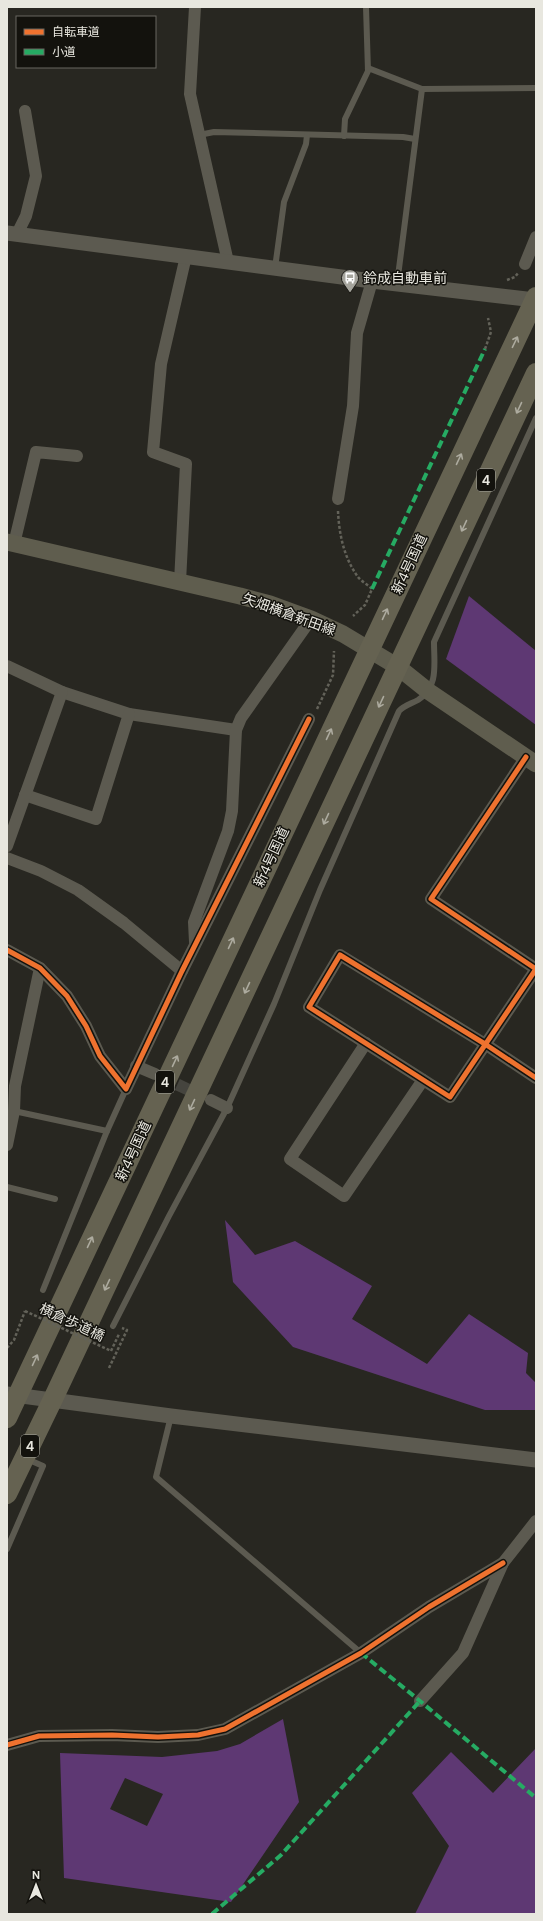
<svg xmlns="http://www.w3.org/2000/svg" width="543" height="1921" font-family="'DM Sans','Noto Sans JP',sans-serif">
	<rect width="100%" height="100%" fill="#282721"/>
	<g fill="#5e3873" fill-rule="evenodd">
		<polygon points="469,596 536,651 536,725 446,659"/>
		<polygon points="225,1220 255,1255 295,1241 372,1286 352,1319 427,1364 469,1314 528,1353 526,1373 536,1383 536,1410 485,1410 293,1347 233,1282"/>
		<path d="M 283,1719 L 299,1802 L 231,1902 L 64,1878 L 60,1753 L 162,1757 L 217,1751 L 240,1744 ZM 125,1778 L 163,1794 L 147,1826 L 110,1809 Z"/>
		<polygon points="536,1748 536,1914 415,1914 449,1846 412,1793 451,1752 493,1793"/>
	</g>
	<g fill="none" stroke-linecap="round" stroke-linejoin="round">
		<polyline stroke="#45443e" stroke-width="12" stroke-dasharray="12 6" stroke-linecap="butt" points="161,1077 202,1096"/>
		<g stroke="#636259" stroke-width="2.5" stroke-dasharray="3 2" stroke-linecap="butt">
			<polyline points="507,280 515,277 518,273"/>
			<polyline points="485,349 491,332 488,318"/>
			<path d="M 338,511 C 339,534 344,558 358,577 C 361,581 368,585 372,589 L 365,605 L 353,616"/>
			<polyline points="317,709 333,675 334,651"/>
			<polyline points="7,1348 14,1340 25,1311"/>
			<polyline points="111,1351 119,1334"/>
			<polyline points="109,1368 127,1330 122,1328"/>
		</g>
		<g stroke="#5c5a50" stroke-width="6">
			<polyline points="368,68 422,89"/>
			<polyline points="199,135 214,132 403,137 415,139"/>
			<polyline points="344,136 345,119 368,71 366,7"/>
			<polyline points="275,268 284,202 306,144 307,135"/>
			<polyline points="397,284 422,89 536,88"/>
			<polyline points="14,1111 107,1131"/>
			<polyline points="7,1187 55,1199"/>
			<polyline points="43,1290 107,1131 126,1089"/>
			<path d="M 113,1326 L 169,1216 L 227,1108 L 274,1004 L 320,890 L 399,711 C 405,705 411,704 418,700 C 439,687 434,664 434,642 L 536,418"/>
			<polyline points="171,1416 156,1477 361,1653"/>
			<polyline points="7,1549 43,1466 27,1459"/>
		</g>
		<g stroke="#5c5a50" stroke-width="12">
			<polyline points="195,7 190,94 228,262"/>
			<polyline points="17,234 26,216 36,176 25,111"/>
			<polyline points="525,264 536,237"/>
			<polyline points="338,499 353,406 357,333 372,281"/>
			<polyline points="14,544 36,452 77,456"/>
			<polyline points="180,582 186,464 153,452 161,364 186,256"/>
			<polyline points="7,666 62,692 129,714 236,730"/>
			<polyline points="526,757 431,899 536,969 450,1097 309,1007 340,955 485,1044 536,1078"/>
			<polyline points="25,795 96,819 129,714"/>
			<polyline points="7,846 62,692"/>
			<polyline points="7,858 41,871 78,890 124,923 182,971"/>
			<polyline points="195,942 194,922 228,831 232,811 236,730 241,718 311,619"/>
			<polyline points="7,950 40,968 67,996 86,1026 100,1056 126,1089 182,971 309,719"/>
			<polyline points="366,1043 290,1159 344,1196 423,1080"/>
			<polyline points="136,1066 155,1074"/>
			<polyline points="211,1100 227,1108"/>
			<polyline points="7,1145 14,1111 15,1086 40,968"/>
			<polyline points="420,1701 463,1653 503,1563 536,1521"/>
			<polyline points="7,1745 39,1736 112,1735 158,1737 198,1735 225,1729 361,1653 429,1607 503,1563"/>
		</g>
		<g stroke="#5c5a50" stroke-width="15">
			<polyline points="7,233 372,281 535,300"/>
			<polyline points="7,1394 171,1416 536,1460"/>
		</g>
		<polyline stroke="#5f5d4e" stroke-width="17" points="7,542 240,596 270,604 311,619 343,634 398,667 428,691 536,764"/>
		<g stroke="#656251" stroke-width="20">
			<polyline points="7,1418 536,297"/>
			<polyline points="7,1494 53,1399 536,373"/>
		</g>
		<polyline stroke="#636259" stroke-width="2.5" stroke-dasharray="3 2" stroke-linecap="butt" points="25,1311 111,1351"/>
		<g stroke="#26ab63" stroke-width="4" stroke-dasharray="8 4" stroke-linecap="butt">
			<polyline points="372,589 485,349"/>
			<polyline points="361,1653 420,1701 536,1798"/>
			<polyline points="212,1914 281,1855 420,1701"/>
		</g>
		<g stroke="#13120d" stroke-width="8">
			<g id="cycleway">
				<polyline points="526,757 431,899 536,969 450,1097 309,1007 340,955 485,1044 536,1078"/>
				<polyline points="7,950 40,968 67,996 86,1026 100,1056 126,1089 182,971 309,719"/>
				<polyline points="7,1745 39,1736 112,1735 158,1737 198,1735 225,1729 361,1653 429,1607 503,1563"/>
			</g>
		</g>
		<use href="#cycleway" stroke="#ef722f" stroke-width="5"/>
	</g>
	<defs><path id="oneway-shaft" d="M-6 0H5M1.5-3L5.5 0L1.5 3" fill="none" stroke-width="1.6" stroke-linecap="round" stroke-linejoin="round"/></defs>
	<g stroke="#adab9f">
		<use href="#oneway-shaft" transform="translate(515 342) rotate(-64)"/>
		<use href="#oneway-shaft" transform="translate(519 408) rotate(115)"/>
		<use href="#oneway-shaft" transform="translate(459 459) rotate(-65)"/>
		<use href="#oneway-shaft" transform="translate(464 526) rotate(115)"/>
		<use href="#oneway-shaft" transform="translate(385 614) rotate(-65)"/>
		<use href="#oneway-shaft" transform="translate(381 702) rotate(115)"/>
		<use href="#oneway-shaft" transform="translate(329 734) rotate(-65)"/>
		<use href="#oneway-shaft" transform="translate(326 819) rotate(115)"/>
		<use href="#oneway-shaft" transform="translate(231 943) rotate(-65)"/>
		<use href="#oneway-shaft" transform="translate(247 988) rotate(115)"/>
		<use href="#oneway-shaft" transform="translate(175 1061) rotate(-65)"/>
		<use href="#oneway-shaft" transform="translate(192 1105) rotate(115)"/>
		<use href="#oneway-shaft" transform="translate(90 1242) rotate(-65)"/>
		<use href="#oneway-shaft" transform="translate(107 1285) rotate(115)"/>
		<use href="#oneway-shaft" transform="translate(35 1360) rotate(-65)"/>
	</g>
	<defs>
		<g id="bus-pin" transform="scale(0.9)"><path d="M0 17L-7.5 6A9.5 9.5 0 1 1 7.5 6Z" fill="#a5a49c" stroke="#13120d"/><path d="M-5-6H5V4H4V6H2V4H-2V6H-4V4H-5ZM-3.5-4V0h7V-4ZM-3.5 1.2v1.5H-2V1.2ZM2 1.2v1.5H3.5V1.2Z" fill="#fff"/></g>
	</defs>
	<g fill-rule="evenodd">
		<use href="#bus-pin" x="350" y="278"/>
	</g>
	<g text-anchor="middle" stroke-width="3" stroke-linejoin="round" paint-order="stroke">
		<g fill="#13120d" stroke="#a8a7a0" stroke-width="1">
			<rect x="477" y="469" width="18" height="22" rx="3"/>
			<rect x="156" y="1071" width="18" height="22" rx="3"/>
			<rect x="21" y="1435" width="18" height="22" rx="3"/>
		</g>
		<g font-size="13" font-weight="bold" fill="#e8e7df">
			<text x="486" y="485">4</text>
			<text x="165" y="1087">4</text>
			<text x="30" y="1451">4</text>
		</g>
		<g font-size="14" fill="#e8e7df" stroke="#13120d" text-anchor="start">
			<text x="363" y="283">鈴成自動車前</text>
		</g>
		<g font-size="14" fill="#e8e7df" stroke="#13120d">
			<text transform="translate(409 564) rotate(-65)" y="5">新4号国道</text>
			<text transform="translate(289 614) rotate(20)" y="5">矢畑横倉新田線</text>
			<text transform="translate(271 857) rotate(-65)" y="5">新4号国道</text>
			<text transform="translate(133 1151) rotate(-65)" y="5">新4号国道</text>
			<text transform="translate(72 1322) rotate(25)" y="5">横倉歩道橋</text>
		</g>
	</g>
	<rect width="543" height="1921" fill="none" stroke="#e8e7df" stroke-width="16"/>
	<rect x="16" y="16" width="140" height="52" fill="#13120d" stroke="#686761"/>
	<rect x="24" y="29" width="20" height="6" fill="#ef722f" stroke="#686761"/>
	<text x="52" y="36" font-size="12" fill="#e8e7df">自転車道</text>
	<rect x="24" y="49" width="20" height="6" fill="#26ab63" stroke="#686761"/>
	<text x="52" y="56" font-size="12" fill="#e8e7df">小道</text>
	<g transform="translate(36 1885)" stroke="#13120d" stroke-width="3" paint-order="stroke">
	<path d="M0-3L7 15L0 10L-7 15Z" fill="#e8e7df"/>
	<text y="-6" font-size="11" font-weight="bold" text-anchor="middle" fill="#e8e7df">N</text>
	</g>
</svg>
